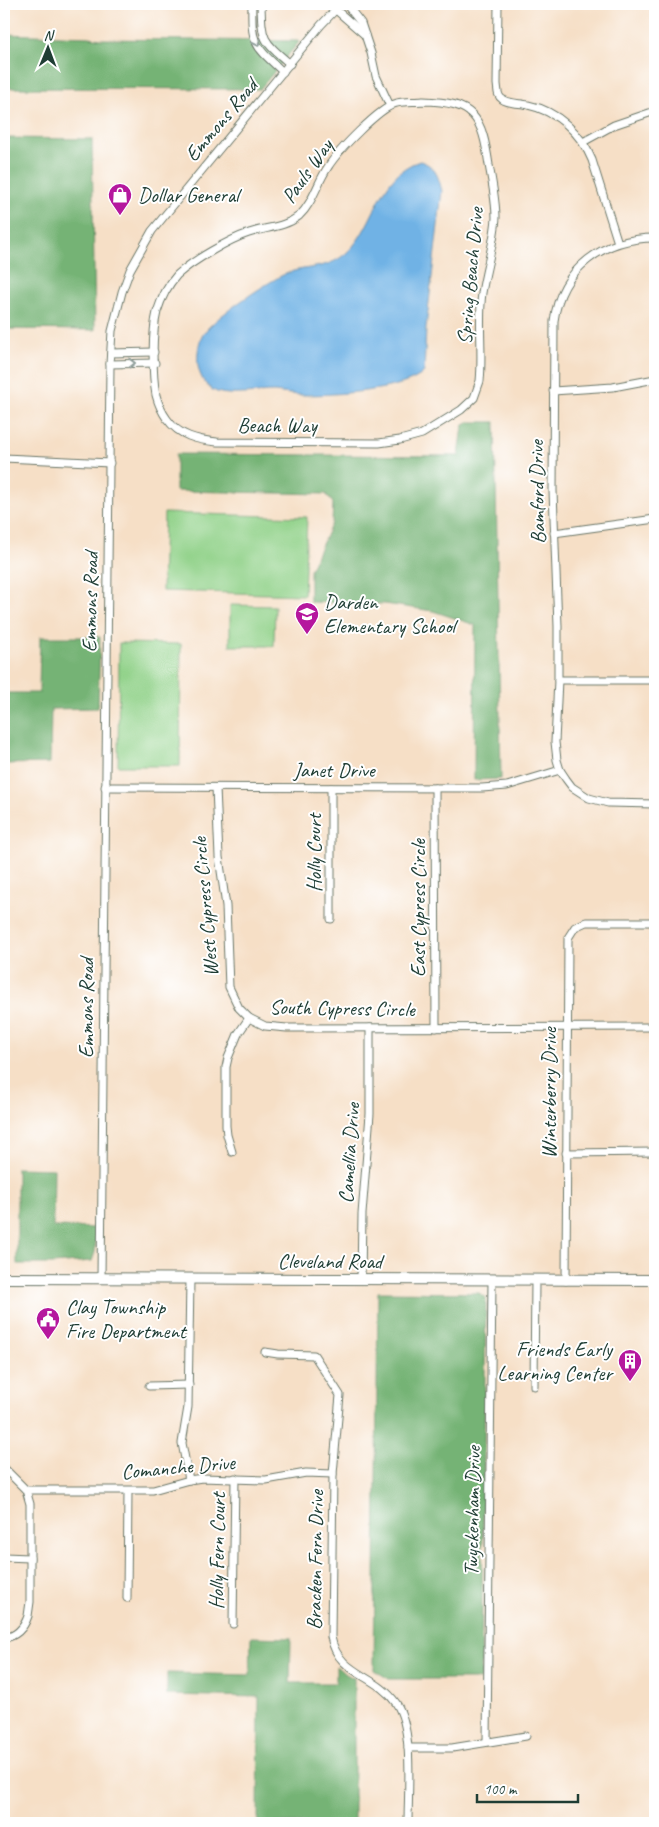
<svg xmlns="http://www.w3.org/2000/svg" width="659" height="1827" font-family="Caveat,sans-serif">
	<rect width="100%" height="100%" fill="#fff"/>
	<filter id="ink" filterUnits="userSpaceOnUse"><feTurbulence type="fractalNoise" baseFrequency=".02" numOctaves="2"/><feDisplacementMap in="SourceGraphic" scale="10" xChannelSelector="R" yChannelSelector="G"/><feConvolveMatrix kernelMatrix="1 2 1 2 8 2 1 2 1" color-interpolation-filters="sRGB"/></filter>
	<filter id="wash" filterUnits="userSpaceOnUse"><feTurbulence type="fractalNoise" baseFrequency=".0096" numOctaves="4" result="noise"/><feDisplacementMap in="SourceGraphic" scale="20" xChannelSelector="R" yChannelSelector="G"/><feGaussianBlur stdDeviation="1.12" result="paint"/><feColorMatrix in="noise" values="0 0 0 0 0 0 0 0 0 0 0 0 0 0 0 0 0 1.4 0 .05"/><feComposite in="paint" operator="in"/></filter>
	<g filter="url(#wash)">
		<rect width="100%" height="100%" fill="#f6dfc6"/>
		<g fill="#90d188" stroke="#58875e">
			<polygon points="164,513 307,517 304,595 162,591"/>
			<polygon points="230,605 275,606 274,646 230,646"/>
			<polygon points="119,643 181,644 180,766 118,766"/>
		</g>
		<g fill="#74b374" stroke="#4a7854">
			<polygon points="4,34 90,37 100,39 300,41 260,89 4,88"/>
			<polygon points="4,138 92,139 95,330 4,329"/>
			<polygon points="469,422 495,422 501,779 474,780 475,625 433,611 385,604 310,602 310,570 332,523 333,503 326,494 176,491 176,454 459,456 463,426"/>
			<polygon points="40,637 100,637 98,708 51,709 50,763 4,764 4,693 39,693"/>
			<polygon points="17,1168 54,1169 53,1227 96,1228 95,1252 92,1261 52,1264 17,1264"/>
			<polygon points="378,1292 479,1293 486,1298 481,1679 389,1679 374,1670"/>
			<polygon points="251,1637 291,1638 290,1683 336,1683 336,1666 345,1674 354,1678 354,1823 258,1823 259,1697 167,1695 167,1673 250,1675"/>
		</g>
		<path fill="#70b2e5" stroke="#48788c" d="M 420,161 C 436,166 438,176 442,191 L 426,328 L 424,372 C 407,391 331,395 304,395 C 294,395 284,393 274,392 C 258,392 232,397 217,392 C 206,388 200,377 198,366 C 197,356 198,341 204,333 C 212,319 274,277 290,272 C 307,267 325,268 340,258 C 376,234 375,174 420,161 Z"/>
	</g>
	<g filter="url(#ink)">
		<g fill="none" stroke-linecap="round" stroke-linejoin="round">
			<g stroke="#6a7667" stroke-width="9">
				<g id="street">
					<path d="M 252,4 C 251,44 254,45 283,72"/>
					<path d="M 261,4 C 262,40 262,40 290,64"/>
					<polyline points="346,4 361,23 371,53 376,76 390,106"/>
					<path d="M 498,4 L 497,84 C 498,90 497,96 502,99 C 508,104 521,103 528,105 C 557,111 581,133 592,160 L 618,243"/>
					<polyline points="335,9 365,35"/>
					<path d="M 423,101 C 475,102 482,117 489,165 C 492,182 496,201 496,218 C 494,244 486,268 482,293 C 478,322 483,352 480,381 L 474,398 L 461,410 L 422,434 L 400,440 L 379,443 L 217,442 C 197,440 179,436 167,419 C 162,412 158,403 156,395 C 152,374 152,332 157,312 C 161,299 168,285 177,275 C 192,261 230,239 249,233 C 266,227 284,228 299,216 C 313,203 317,183 328,167 C 338,151 379,108 397,103 C 405,101 415,102 423,101 Z"/>
					<polyline points="583,142 614,125 655,111"/>
					<path d="M 655,238 C 604,238 561,268 554,321 L 553,491 L 558,626 L 558,680 L 555,742 L 557,760 L 560,770 L 566,779 L 572,787 L 589,798 L 608,803 L 655,804"/>
					<polyline points="111,353 154,352"/>
					<polyline points="110,364 155,363"/>
					<polyline points="553,391 613,387 655,379"/>
					<polyline points="4,458 110,463"/>
					<polyline points="554,533 655,519"/>
					<polyline points="558,680 655,680"/>
					<polyline points="105,787 482,788 507,786 560,770"/>
					<polyline points="216,788 219,857 226,906 229,987 239,1008 249,1018 265,1026 287,1028 655,1027"/>
					<polyline points="435,788 436,1028"/>
					<polyline points="331,919 331,788"/>
					<polyline points="232,1152 227,1135 226,1126 226,1067 228,1058 238,1034 249,1018"/>
					<polyline points="566,1153 655,1152"/>
					<polyline points="101,1279 110,364 112,331 122,292 130,270 152,231 321,25 341,4"/>
					<polyline points="361,1280 362,1214 370,1114 370,1028"/>
					<polyline points="566,1281 568,938 575,927 586,922 655,922"/>
					<path d="M 265,1352 L 278,1354 L 314,1355 L 340,1395 L 333,1474 L 331,1637 C 338,1675 376,1674 396,1703 C 414,1729 408,1791 408,1823"/>
					<polyline points="149,1386 189,1385"/>
					<polyline points="534,1386 535,1281"/>
					<path d="M 4,1468 L 26,1490 L 30,1504 L 30,1602 L 28,1616 C 24,1628 17,1636 4,1638"/>
					<polyline points="189,1480 182,1443 188,1407 190,1279"/>
					<polyline points="26,1490 153,1490 189,1480 202,1478 266,1480 306,1473 333,1474"/>
					<polyline points="4,1557 30,1558"/>
					<polyline points="127,1598 128,1491"/>
					<polyline points="233,1624 235,1478"/>
					<polyline points="487,1741 492,1281"/>
					<polyline points="408,1748 452,1748 526,1736"/>
				</g>
			</g>
			<g stroke="#6a7667" stroke-width="12">
				<polyline id="secondary" points="4,1278 655,1280"/>
			</g>
			<use href="#street" stroke="#fff" stroke-width="7"/>
			<use href="#secondary" stroke="#fff" stroke-width="10"/>
		</g>
		<defs><path id="oneway-chevron" d="M-2-3.5L2.5 0L-2 3.5" fill="none" stroke-width="1.6" stroke-linecap="round" stroke-linejoin="round" transform="scale(1.25)"/></defs>
		<g stroke="#8f9e9a">
			<use href="#oneway-chevron" transform="translate(257 43) rotate(64)"/>
			<use href="#oneway-chevron" transform="translate(132 363) rotate(-1)"/>
		</g>
	</g>
	<defs>
		<g id="shop-pin" transform="scale(1.25)"><path d="M0 17L-7.5 6A9.5 9.5 0 1 1 7.5 6Z" fill="#b5179e" stroke="#fff"/><path d="M-5-2.5h2.3a2.7 3.5 0 0 1 5.4 0H5L5.5 6h-11ZM-1.5-2.5h3a1.5 2.3 0 0 0-3 0Z" fill="#fff"/></g>
		<g id="school-pin" transform="scale(1.25)"><path d="M0 17L-7.5 6A9.5 9.5 0 1 1 7.5 6Z" fill="#b5179e" stroke="#fff"/><path d="M0-5L7-2L0 1L-7-2ZM-4 1L0 2.5L4 1V4Q0 6-4 4Z" fill="#fff"/></g>
		<g id="civic-pin" transform="scale(1.25)"><path d="M0 17L-7.5 6A9.5 9.5 0 1 1 7.5 6Z" fill="#b5179e" stroke="#fff"/><path d="M-.6-6.5H3V-4.5H.6V-3L4-1V1h2V6H-6V1h2V-1L-.6-3ZM-1.2 2.5V6h2.4V2.5Z" fill="#fff"/></g>
		<g id="building-pin" transform="scale(1.25)"><path d="M0 17L-7.5 6A9.5 9.5 0 1 1 7.5 6Z" fill="#b5179e" stroke="#fff"/><path d="M-4-6H4V6H1V3H-1V6H-4ZM-2.5-4.3h1.7v1.8h-1.7ZM.8-4.3h1.7v1.8H.8ZM-2.5-1h1.7V.8h-1.7ZM.8-1h1.7V.8H.8Z" fill="#fff"/></g>
	</defs>
	<g fill-rule="evenodd">
		<use href="#shop-pin" x="120" y="195"/>
		<use href="#school-pin" x="307" y="614"/>
		<use href="#civic-pin" x="48" y="1319"/>
		<use href="#building-pin" x="630" y="1361"/>
	</g>
	<g text-anchor="middle" stroke-width="4" stroke-linejoin="round" paint-order="stroke">
		<g font-size="21" fill="#1f3d34" stroke="#fff">
			<text transform="translate(221 120) rotate(-50)" y="7">Emmons Road</text>
			<text transform="translate(307 171) rotate(-55)" y="7">Pauls Way</text>
			<text transform="translate(470 276) rotate(-85)" y="7">Spring Beach Drive</text>
			<text x="277" y="432">Beach Way</text>
			<text transform="translate(537 492) rotate(-91)" y="7">Bamford Drive</text>
			<text transform="translate(90 602) rotate(-89)" y="7">Emmons Road</text>
			<text x="334" y="777">Janet Drive</text>
			<text transform="translate(314 853) rotate(-90)" y="7">Holly Court</text>
			<text transform="translate(205 907) rotate(-95)" y="7">West Cypress Circle</text>
			<text transform="translate(418 908) rotate(-90)" y="7">East Cypress Circle</text>
			<text transform="translate(86 1008) rotate(-90)" y="7">Emmons Road</text>
			<text transform="translate(342 1008) rotate(1)" y="7">South Cypress Circle</text>
			<text transform="translate(549 1093) rotate(-90)" y="7">Winterberry Drive</text>
			<text transform="translate(349 1153) rotate(-86)" y="7">Camellia Drive</text>
			<text x="330" y="1268">Cleveland Road</text>
			<text transform="translate(178 1467) rotate(-5)" y="7">Comanche Drive</text>
			<text transform="translate(472 1511) rotate(-89)" y="7">Twyckenham Drive</text>
			<text transform="translate(217 1551) rotate(-89)" y="7">Holly Fern Court</text>
			<text transform="translate(315 1560) rotate(-89)" y="7">Bracken Fern Drive</text>
		</g>
		<g font-size="21" fill="#1f3d34" stroke="#fff" text-anchor="start">
			<text x="138" y="202">Dollar General</text>
			<text x="324" y="609">Darden<tspan x="324" dy="24">Elementary School</tspan></text>
			<text x="66" y="1314">Clay Township<tspan x="66" dy="24">Fire Department</tspan></text>
			<text x="612" y="1356" text-anchor="end">Friends Early<tspan x="612" dy="24">Learning Center</tspan></text>
		</g>
	</g>
	<rect width="659" height="1827" fill="none" stroke="#fff" stroke-width="20"/>
	<g transform="translate(48 48) rotate(1)" stroke="#ffffff" stroke-width="4" paint-order="stroke">
	<path d="M0-4L9 19L0 12L-9 19Z" fill="#1f3d34"/>
	<text y="-8" font-size="14" font-weight="bold" text-anchor="middle" fill="#1f3d34">N</text>
	</g>
	<path d="M477 1794v8h101v-8" fill="none" stroke="#1f3d34" stroke-width="2.5"/>
	<text x="484" y="1794" font-size="15" fill="#1f3d34" stroke="#ffffff" stroke-width="4" paint-order="stroke">100 m</text>
</svg>
